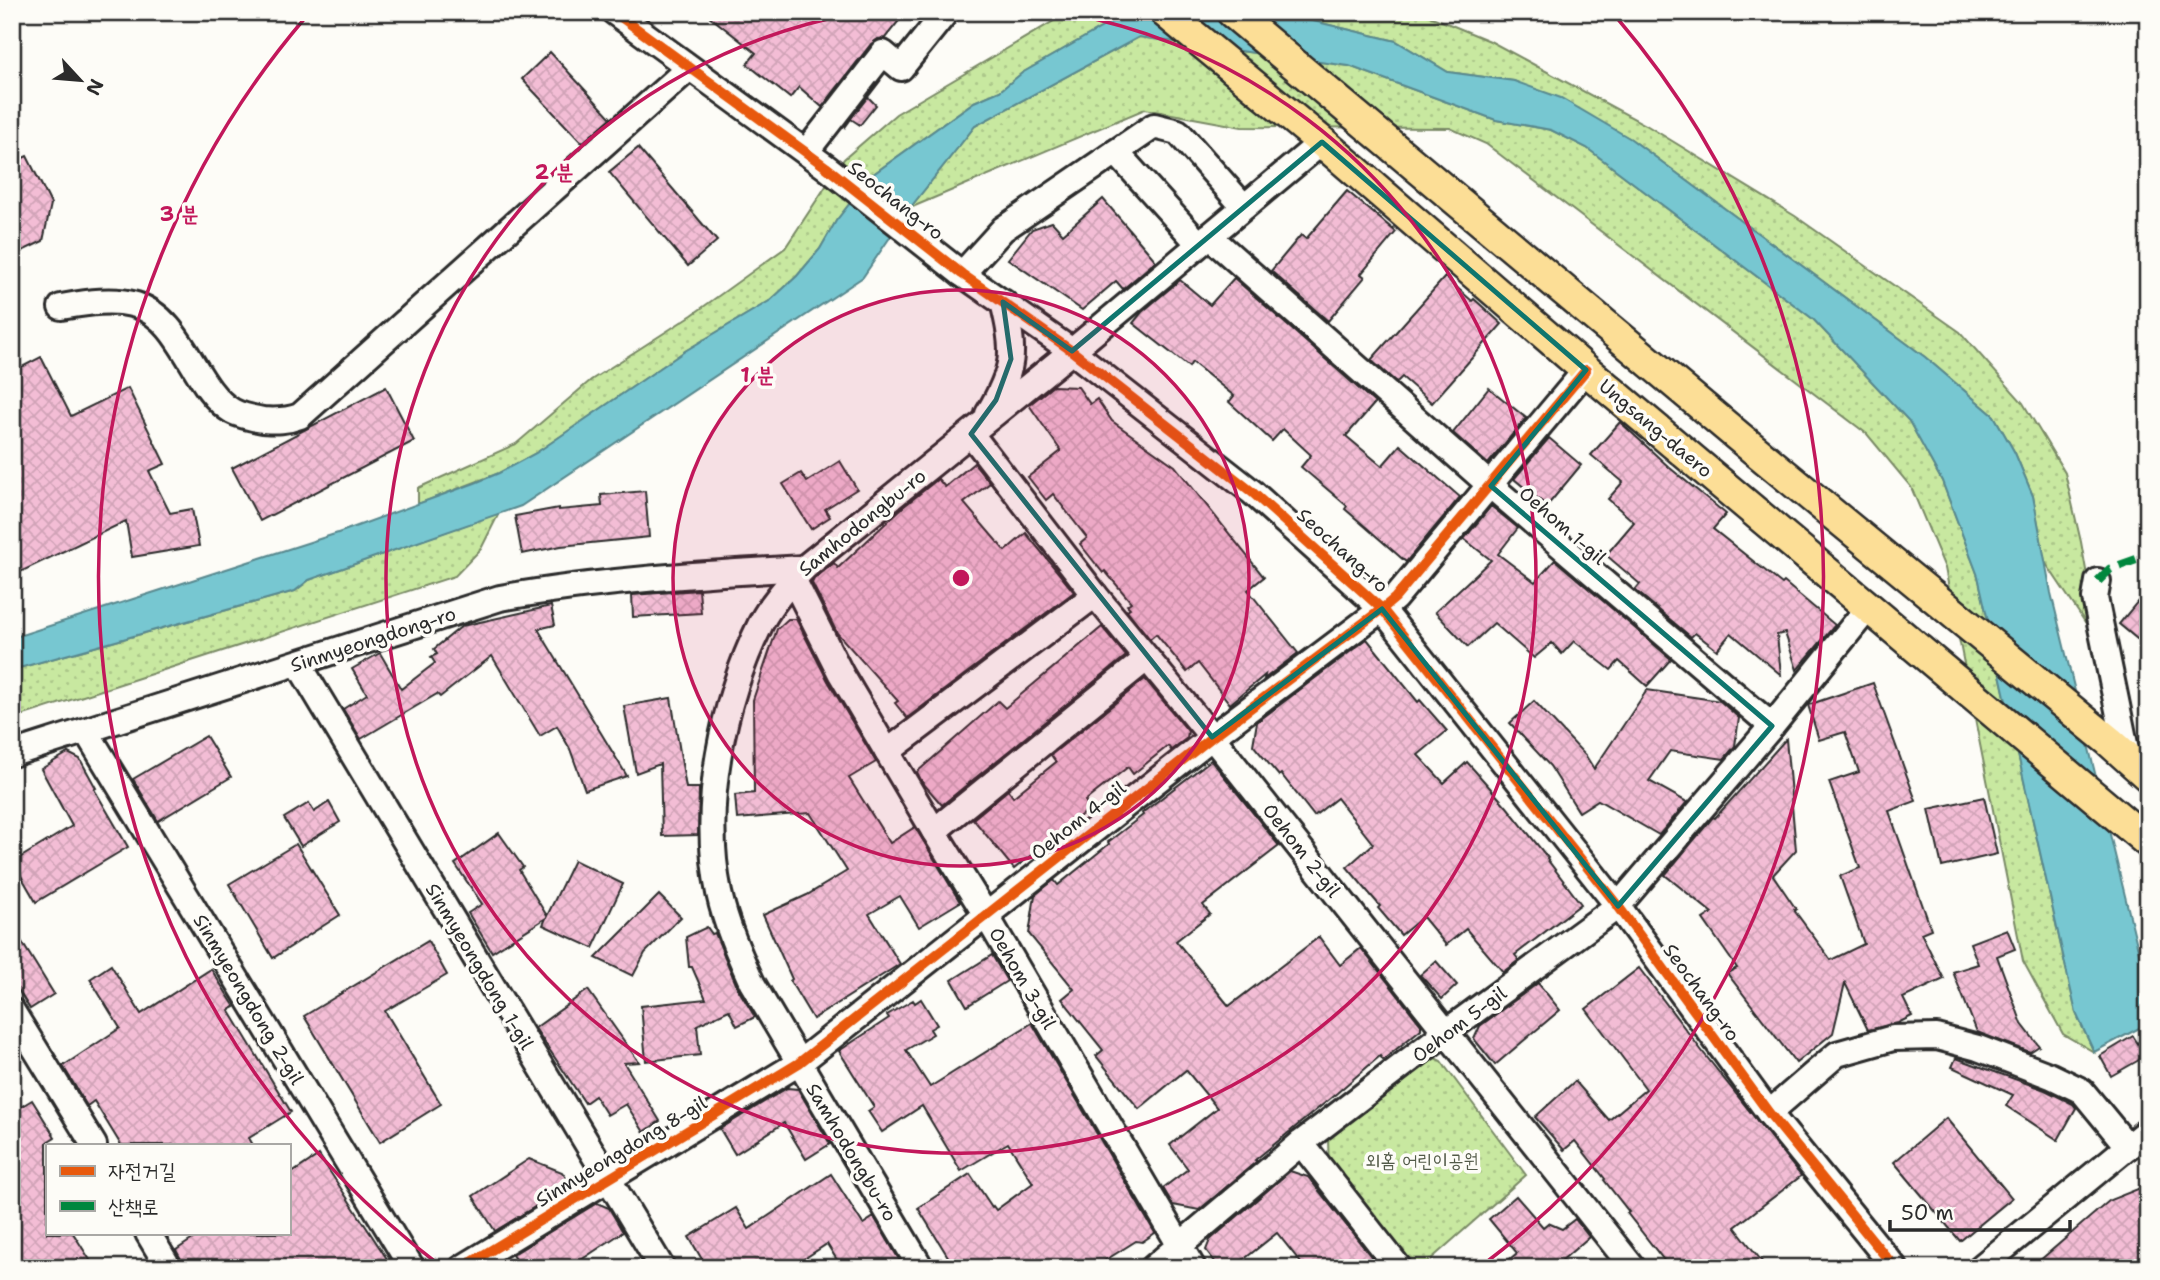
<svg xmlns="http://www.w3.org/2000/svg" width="2160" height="1280" font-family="'Shantell Sans','Poor Story',sans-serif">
	<defs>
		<pattern id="park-dots" width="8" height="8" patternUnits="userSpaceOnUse" patternTransform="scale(1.75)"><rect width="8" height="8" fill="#c8e8a0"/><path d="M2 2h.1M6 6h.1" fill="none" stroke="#acc78a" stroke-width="1.8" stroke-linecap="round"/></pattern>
		<pattern id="building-cross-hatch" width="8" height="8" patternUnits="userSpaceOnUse" patternTransform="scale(1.75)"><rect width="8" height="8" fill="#f3bdd5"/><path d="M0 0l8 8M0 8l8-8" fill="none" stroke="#d0a3b7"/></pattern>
	</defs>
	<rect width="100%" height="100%" fill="#fdfcf7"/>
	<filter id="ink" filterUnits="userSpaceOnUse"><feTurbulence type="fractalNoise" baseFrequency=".0143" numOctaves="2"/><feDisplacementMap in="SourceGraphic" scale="14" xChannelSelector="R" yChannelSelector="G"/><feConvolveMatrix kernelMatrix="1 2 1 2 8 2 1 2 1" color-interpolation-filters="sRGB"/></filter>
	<g filter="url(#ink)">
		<g fill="url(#park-dots)" stroke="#7a8a66" stroke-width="2">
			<polygon points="1069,12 1155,12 1120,17 1022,73 1000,91 974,102 872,175 836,221 820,249 797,276 771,300 685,351 536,453 499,473 418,504 418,488 516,444 591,380 692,315 785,248 844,159 896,114"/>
			<polygon points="1219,12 1420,12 1490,41 1646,125 1795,216 1960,332 2023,403 2065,473 2081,542 2099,643 2045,562 2033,496 2015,453 1994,416 1925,357 1631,139 1514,81 1448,72 1396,41 1309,20"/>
			<polygon points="1139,37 1349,66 1496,120 1551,130 1587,148 1813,319 1909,421 1942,481 1978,576 2076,1013 2094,1052 2063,1034 2023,961 1945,568 1911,487 1867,434 1486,144 1450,128 1242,127 1145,109 910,208 975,126"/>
			<polygon points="499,513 481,549 455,576 12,719 12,670 295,591 309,580"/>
			<polygon points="1429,1055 1441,1061 1526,1175 1421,1268 1416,1268 1329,1168 1328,1140"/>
		</g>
		<polygon fill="#77c7d1" stroke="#59898f" stroke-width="2" points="1155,12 1219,12 1309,20 1396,41 1448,72 1514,81 1561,98 1631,139 1925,357 1994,416 2015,453 2033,496 2051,593 2148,990 2145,1025 2094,1052 2076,1013 1978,576 1942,481 1909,421 1813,319 1587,148 1551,130 1496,120 1349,66 1139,37 975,126 910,208 863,277 521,506 309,580 295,591 12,670 12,638 338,533 475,483 499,473 536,453 685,351 771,300 797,276 820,249 836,221 872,175 974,102 1000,91 1022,73 1120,17"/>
		<g fill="url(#building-cross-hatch)" stroke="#2b2b2b" stroke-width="2">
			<polygon points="704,12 906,12 885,38 878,39 871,44 822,107 799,87 790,98 747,64 756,53"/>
			<polygon points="550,52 611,118 582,143 522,79"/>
			<polygon points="881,80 868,97 876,105 860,125 851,119 846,126 846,125"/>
			<polygon points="638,148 717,241 688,266 609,172"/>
			<polygon points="27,156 51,204 43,241 12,256 12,163"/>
			<polygon points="1347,191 1396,232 1361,274 1365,277 1328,321 1271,271 1301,235 1306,239"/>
			<polygon points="1103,199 1156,261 1123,289 1116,281 1082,310 1008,259 1032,229 1052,222 1063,234"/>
			<polygon points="1445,277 1472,301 1474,299 1502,324 1432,403 1402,377 1397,382 1395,381 1371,360"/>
			<polygon points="1234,278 1375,403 1346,436 1382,466 1400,445 1460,497 1406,562 1345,509 1347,506 1301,467 1311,455 1283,429 1272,441 1229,402 1234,396 1192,362 1189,367 1133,323 1142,312 1180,280 1210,305"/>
			<polygon points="41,357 71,416 128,388 165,464 149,471 170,513 192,509 199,546 132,557 126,521 12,576 12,372"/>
			<polygon points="1053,386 1078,387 1090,404 1097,399 1112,421 1175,466 1264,577 1248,590 1298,653 1264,679 1265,675 1230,704 1198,663 1187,672 1156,634 1150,639 1127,610 1130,608 1127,605 1131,602 1105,571 1103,573 1080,544 1087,538 1053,494 1046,500 1028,477 1061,451 1029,405"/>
			<polygon points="386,387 414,441 260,521 232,468"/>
			<polygon points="1489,388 1526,418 1488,464 1453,433"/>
			<polygon points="1620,422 1670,468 1726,514 1713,529 1782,584 1784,582 1835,625 1797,670 1785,633 1777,635 1781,675 1731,633 1717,650 1695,633 1691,637 1635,590 1640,584 1606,555 1634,522 1608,499 1623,482 1591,455"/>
			<polygon points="1549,438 1581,465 1547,506 1514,479"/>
			<polygon points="840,461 857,489 825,509 830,517 811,529 783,484 801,473 807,482"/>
			<polygon points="974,463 990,483 964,503 1005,551 1026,533 1074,592 907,718 895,703 898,701 837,633 812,583 814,579 834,563 838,568 903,507 938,479 945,487"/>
			<polygon points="645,491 649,537 561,546 522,554 515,516 559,508 559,510 602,506 601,495"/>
			<polygon points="1491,506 1518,528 1498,554 1535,582 1555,560 1671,659 1647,686 1619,661 1611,670 1574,641 1562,654 1552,643 1534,658 1494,623 1468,647 1435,612 1491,560 1464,539"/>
			<polygon points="2148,589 2148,648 2119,624"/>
			<polygon points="699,590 701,613 633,617 632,595"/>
			<polygon points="551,606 555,625 538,629 627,776 585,790 570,749 557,726 540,736 492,656 440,697 437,694 361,739 343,709 367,694 352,669 380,653 401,689 435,663 431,657 437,654 434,649 462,626"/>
			<polygon points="788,619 796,619 828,681 876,762 849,778 890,843 915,827 960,902 919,927 900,896 869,914 900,964 813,1019 790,981 792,979 763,915 807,895 847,871 810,813 737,819 735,795 754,793 753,700 777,629"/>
			<polygon points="1102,627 1126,656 942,805 922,782 917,772 998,701 1005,708"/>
			<polygon points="1367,639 1418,702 1420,700 1447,731 1418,755 1444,783 1467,762 1507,807 1548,858 1547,859 1581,904 1515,955 1519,960 1503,972 1466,929 1446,945 1423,917 1401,935 1378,908 1380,906 1347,867 1373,844 1337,798 1314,816 1281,774 1279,776 1253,745 1257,722"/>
			<polygon points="1145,679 1188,731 1187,738 1171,750 1168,746 1133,774 1128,767 1085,801 1090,808 1014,869 973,819 1008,790 1013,797 1056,762 1051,755"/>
			<polygon points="1873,683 1916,801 1889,811 1931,929 1921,933 1944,979 1903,998 1912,1016 1898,1023 1868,1030 1845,983 1833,1033 1796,1063 1727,973 1737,968 1703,919 1712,913 1665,875 1713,817 1715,818 1786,739 1796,850 1773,875 1796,909 1794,910 1831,960 1864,944 1840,876 1860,868 1829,782 1859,772 1845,732 1819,740 1808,705"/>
			<polygon points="1647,690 1720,701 1739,718 1735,746 1724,759 1670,751 1649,781 1687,802 1659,835 1598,800 1579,812 1550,766 1510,723 1534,701 1586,756 1594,769"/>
			<polygon points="671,698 686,788 699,788 698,835 662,836 660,764 636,773 624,706"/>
			<polygon points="206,736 231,777 158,821 133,779"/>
			<polygon points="68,753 80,759 96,788 94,789 128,847 36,902 13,862 72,826 41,769"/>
			<polygon points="1211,760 1279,846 1203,905 1210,914 1176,941 1229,1006 1319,937 1340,965 1361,948 1421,1025 1421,1029 1383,1060 1380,1056 1337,1093 1255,1160 1257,1161 1199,1210 1173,1205 1163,1188 1188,1169 1170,1145 1217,1108 1186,1070 1139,1109 1096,1056 1103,1050 1062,999 1074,989 1029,934 1035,895 1054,880 1058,885 1109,844 1108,842 1143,815 1142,813"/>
			<polygon points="1984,797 1997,854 1942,867 1929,809"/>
			<polygon points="329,802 340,822 301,846 284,818 309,803 314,812"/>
			<polygon points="499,833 523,867 519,870 547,916 574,860 623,884 593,948 543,925 546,918 492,952 468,913 482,904 455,864"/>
			<polygon points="296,844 340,915 273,958 229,884"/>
			<polygon points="659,895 681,917 645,953 633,976 596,958"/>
			<polygon points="12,926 54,994 30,1009 12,980"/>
			<polygon points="707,927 712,934 715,933 738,989 755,1017 737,1026 729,1010 697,1025 700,1055 646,1061 641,1006 706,999 692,967 689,967 686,937"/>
			<polygon points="2007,929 2015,949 1997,956 2022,1024 2039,1046 2030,1052 1977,1032 1953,972 1978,964 1970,943"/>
			<polygon points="428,941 447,975 385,1011 441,1104 380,1142 304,1016"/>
			<polygon points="992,955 1007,981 967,1006 952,980"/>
			<polygon points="1436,961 1457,985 1442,999 1420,975"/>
			<polygon points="111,965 141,1014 211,969 235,1007 229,1010 291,1112 249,1138 253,1145 121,1145 94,1101 87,1106 63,1066 120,1028 90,979"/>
			<polygon points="1639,968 1702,1051 1801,1176 1735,1227 1767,1268 1670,1268 1627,1213 1629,1212 1604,1180 1605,1179 1575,1141 1564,1150 1535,1117 1575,1081 1609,1120 1646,1089 1586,1009"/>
			<polygon points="1538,983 1560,1010 1495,1065 1474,1039 1480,1026"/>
			<polygon points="588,990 639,1062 624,1063 660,1121 644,1132 626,1104 607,1115 595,1096 585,1103 535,1028"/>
			<polygon points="921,999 937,1025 930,1029 933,1034 906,1050 930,1087 1032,1023 1155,1233 1142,1242 1136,1241 1093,1268 955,1268 918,1208 970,1174 992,1207 993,1206 996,1210 1033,1183 1008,1143 961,1171 922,1106 882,1132 868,1111 874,1107 839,1051 889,1018 887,1015 913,1000 915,1003"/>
			<polygon points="2133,1036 2146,1056 2111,1076 2100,1056"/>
			<polygon points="1956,1058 2045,1090 2073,1104 2076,1108 2058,1140 2006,1106 2013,1095 1952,1067"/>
			<polygon points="787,1088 798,1089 830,1144 806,1159 784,1123 735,1154 720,1129"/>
			<polygon points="32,1100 55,1137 47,1142 47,1233 73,1233 95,1268 12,1268 12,1112"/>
			<polygon points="1946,1118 2012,1198 1960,1241 1894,1162"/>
			<polygon points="319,1155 393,1268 186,1268 176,1250 202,1233 289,1233 289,1175"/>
			<polygon points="529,1159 562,1172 571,1185 495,1231 473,1196"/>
			<polygon points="1290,1171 1308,1177 1380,1268 1305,1268 1277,1233 1233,1268 1220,1268 1206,1250 1210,1240"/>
			<polygon points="831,1174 863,1224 874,1217 904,1268 842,1268 827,1244 790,1268 707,1268 689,1237 736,1208 749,1229"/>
			<polygon points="2148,1185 2148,1264 2140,1268 2031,1268 2110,1200"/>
			<polygon points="1516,1196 1543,1227 1548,1223 1562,1229 1575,1219 1589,1237 1553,1268 1499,1268 1517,1253 1489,1219"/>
			<polygon points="597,1203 609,1208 623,1232 569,1268 521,1268 512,1255"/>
		</g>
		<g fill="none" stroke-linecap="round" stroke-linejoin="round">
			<g stroke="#2b2b2b" stroke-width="30">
				<g id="minor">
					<polyline points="614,12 826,167 962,274 1072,351 1252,492 1382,609 1618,906 1769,1113 1895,1268"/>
					<polyline points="806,152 883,53 901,68 946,12"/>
					<polyline points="1116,152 1154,126 1178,132 1244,207"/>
					<polyline points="1209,236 1491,486 1772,726"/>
					<polyline points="962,274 1003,229 1116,152 1199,244"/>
					<path d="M 61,307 C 85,303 112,298 136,305 C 183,319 194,389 232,411 C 241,416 252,418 263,420 C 276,421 287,421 300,416 L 689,68"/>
					<path d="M 988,414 C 1015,369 1016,352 1003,302"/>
					<polyline points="971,434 1095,595 1212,737 1633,1268"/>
					<polyline points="793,579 841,674 934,831 986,915 1193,1268"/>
					<polyline points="2098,581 2095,598 2128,759"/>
					<polyline points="298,663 662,1268"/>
					<polyline points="86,731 412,1268"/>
					<polyline points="887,752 1095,595"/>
					<path d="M 12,754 L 500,598 C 602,580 700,574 804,568"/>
					<polyline points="934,831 1146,659"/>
					<polyline points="12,1011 94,1145"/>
					<polyline points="1769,1113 1837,1054 1893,1038 1937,1037 1978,1048 2051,1076 2082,1091 2128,1147"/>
					<polyline points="1301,1143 1399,1268"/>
					<polyline points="148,1233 169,1268"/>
					<polyline points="462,1268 799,1063 1212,737 1382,609 1395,598 1586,370"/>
					<path d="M 921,1268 L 752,983 C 739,954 726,925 719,893 C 701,806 722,702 761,623 C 772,602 788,585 804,568 L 1072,351 L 1322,142"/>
					<polyline points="1153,1268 1301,1143 1446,1032 1618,906 1772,726 1868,608"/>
					<polyline points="1980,1268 2148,1130"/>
				</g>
			</g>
			<g stroke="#2b2b2b" stroke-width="35">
				<g id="major">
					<polyline points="1165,12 1322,142 1586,370 2148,842"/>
					<polyline points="1232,12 1739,437 2109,741 2148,776"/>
				</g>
			</g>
			<use href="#minor" stroke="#fdfcf7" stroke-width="24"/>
			<use href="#major" stroke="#fcde96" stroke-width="30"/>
			<polyline stroke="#00873e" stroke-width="9" stroke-dasharray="18 9" stroke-linecap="butt" points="2098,581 2110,569 2143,557 2148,557"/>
			<g stroke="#fdfcf7" stroke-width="15">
				<g id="cycleway">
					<polyline points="614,12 826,167 962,274 1072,351 1252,492 1382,609 1618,906 1769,1113 1895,1268"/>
					<polyline points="462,1268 799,1063 1212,737 1382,609 1395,598 1586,370"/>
				</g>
			</g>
			<use href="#cycleway" stroke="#e8590c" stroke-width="10"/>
		</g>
	</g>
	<path fill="none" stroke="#0f766e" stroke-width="5" stroke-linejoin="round" d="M 1322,142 L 1586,370 L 1491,486 L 1772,726 L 1618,906 L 1382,609 L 1212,737 L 971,434 L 996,400 L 1011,359 L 1003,302 L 1072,351 Z"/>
	<circle cx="961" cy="578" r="288" fill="#c2185b" fill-opacity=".12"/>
	<g fill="none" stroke="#c2185b" stroke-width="3.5">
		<circle cx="961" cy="578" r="288"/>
		<path d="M1066 13A575 575 0 1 1 856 13"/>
		<path d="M442 1267A863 863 0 0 1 305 18M1617 18A863 863 0 0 1 1480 1267"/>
	</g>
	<g text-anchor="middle" stroke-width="7" stroke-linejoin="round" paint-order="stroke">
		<g font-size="19" fill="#2b2b2b" stroke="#fdfcf7">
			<text transform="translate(896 200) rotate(38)" y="7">Seochang-ro</text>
			<text transform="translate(1656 428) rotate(40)" y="7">Ungsang-daero</text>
			<text transform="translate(862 522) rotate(-39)" y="7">Samhodongbu-ro</text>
			<text transform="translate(1563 525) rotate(41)" y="7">Oehom 1-gil</text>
			<text transform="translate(1343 550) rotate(42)" y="7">Seochang-ro</text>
			<text transform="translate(373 639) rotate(-18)" y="7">Sinmyeongdong-ro</text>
			<text transform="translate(1078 820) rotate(-38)" y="7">Oehom 4-gil</text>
			<text transform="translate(1302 850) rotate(52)" y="7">Oehom 2-gil</text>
			<text transform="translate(480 966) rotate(59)" y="7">Sinmyeongdong 1-gil</text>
			<text transform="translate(1023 978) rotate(60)" y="7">Oehom 3-gil</text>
			<text transform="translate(1702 992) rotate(54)" y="7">Seochang-ro</text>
			<text transform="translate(249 999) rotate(59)" y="7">Sinmyeongdong 2-gil</text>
			<text transform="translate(1459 1024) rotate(-37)" y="7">Oehom 5-gil</text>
			<text transform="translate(621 1151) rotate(-31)" y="7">Sinmyeongdong 8-gil</text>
			<text transform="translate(852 1152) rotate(59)" y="7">Samhodongbu-ro</text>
		</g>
		<g font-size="19" fill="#525a48" stroke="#fdfcf7">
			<text x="1422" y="1167">외홈 어린이공원</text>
		</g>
	</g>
	<circle cx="961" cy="578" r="10" fill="#c2185b" stroke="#fdfcf7" stroke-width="3.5"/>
	<g font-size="21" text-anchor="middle" font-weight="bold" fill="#c2185b" stroke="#fdfcf7" stroke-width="7" stroke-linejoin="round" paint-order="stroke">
		<text x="554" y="179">2 분</text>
		<text x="179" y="221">3 분</text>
		<text x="757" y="382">1 분</text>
	</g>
	<rect width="2160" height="1280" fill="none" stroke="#fdfcf7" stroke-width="42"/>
	<rect x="21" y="21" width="2118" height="1238" fill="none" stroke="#2b2b2b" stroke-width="2.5" filter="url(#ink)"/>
	<rect x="46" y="1144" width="245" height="91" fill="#fdfcf7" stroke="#a9a8a5" stroke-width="2"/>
	<rect x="60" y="1166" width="35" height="10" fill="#e8590c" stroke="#a9a8a5" stroke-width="2"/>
	<text x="108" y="1178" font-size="21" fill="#2b2b2b">자전거길</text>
	<rect x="60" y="1201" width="35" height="10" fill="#00873e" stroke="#a9a8a5" stroke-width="2"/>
	<text x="108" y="1214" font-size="21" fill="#2b2b2b">산책로</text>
	<g transform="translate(80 80) rotate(116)" stroke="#fdfcf7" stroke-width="5" paint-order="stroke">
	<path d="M0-5L12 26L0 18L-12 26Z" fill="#2b2b2b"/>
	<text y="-10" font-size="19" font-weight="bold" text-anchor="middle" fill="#2b2b2b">N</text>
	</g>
	<path d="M1890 1220v10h180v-10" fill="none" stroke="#2b2b2b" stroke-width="3.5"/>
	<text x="1901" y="1220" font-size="21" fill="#2b2b2b" stroke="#fdfcf7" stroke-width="5" paint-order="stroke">50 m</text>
</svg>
